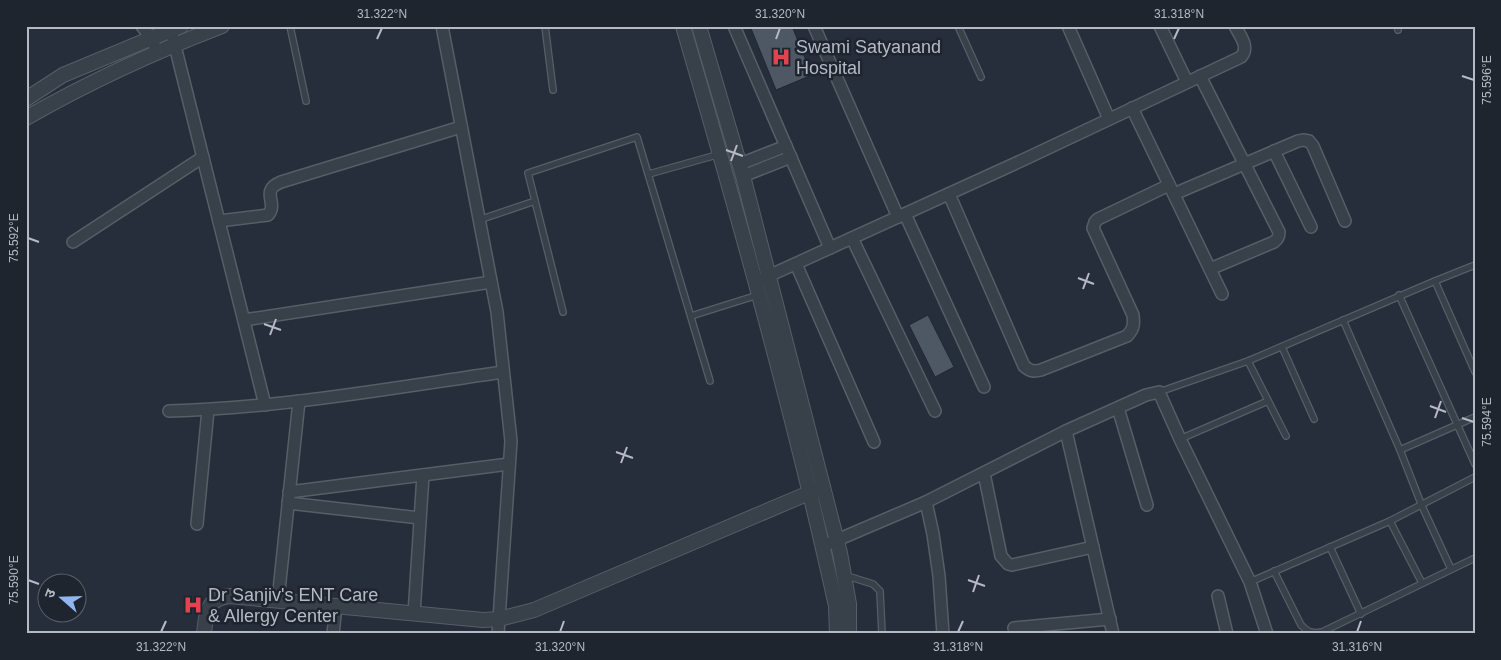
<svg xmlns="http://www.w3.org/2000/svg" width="1501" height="660" font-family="Arial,'Noto Sans Devanagari',sans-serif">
	<rect width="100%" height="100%" fill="#252e3a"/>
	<g fill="#4e5865" stroke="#1f2731">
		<polygon points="750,26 792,26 812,75 776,90"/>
		<polygon points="928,315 954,367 935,377 909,325"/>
	</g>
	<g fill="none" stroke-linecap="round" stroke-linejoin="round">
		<g stroke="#565e68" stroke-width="8">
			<g id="service">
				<polyline points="290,26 306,101"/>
				<polyline points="545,26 553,90"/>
				<polyline points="958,26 981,77"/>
				<polyline points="1397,26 1398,30"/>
				<polyline points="649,174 720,154"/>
				<polyline points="479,220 535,201"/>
				<polyline points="1475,265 1435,281 1475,372"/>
				<polyline points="1399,295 1475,464"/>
				<polyline points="563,312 528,173 637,137 710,381"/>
				<polyline points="691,316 758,295"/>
				<polyline points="1343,320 1400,450"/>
				<polyline points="1282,347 1314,419"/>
				<polyline points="1248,361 1286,436"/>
				<polyline points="1159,392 1248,361 1435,281"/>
				<polyline points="1180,439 1268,401"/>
				<polyline points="1390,521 1422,583"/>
				<polyline points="1330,547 1361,614"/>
				<polyline points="1451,569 1422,506 1400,450 1475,417"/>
				<path d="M 1274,571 L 1301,625 C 1308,632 1312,634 1322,632 L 1475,558"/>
				<polyline points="844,575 873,584 880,591 882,634"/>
				<polyline points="1250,582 1390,521 1475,477"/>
			</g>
		</g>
		<g stroke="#565e68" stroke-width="14">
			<g id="minor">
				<polyline points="142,26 151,38 158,53"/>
				<polyline points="442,26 497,312 511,441 498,634"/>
				<polyline points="734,26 830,248"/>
				<polyline points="814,26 898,217"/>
				<polyline points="1068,26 1109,119"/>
				<polyline points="1160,26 1187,82"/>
				<polyline points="171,30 265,405"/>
				<path d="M 1200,76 L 1279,232 C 1279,237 1278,239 1274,242 L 1210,269"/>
				<polyline points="1132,108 1222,294"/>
				<polyline points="1274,151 1311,227"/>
				<polyline points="740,164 786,146"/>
				<polyline points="743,176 791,157"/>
				<path d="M 949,194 L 1024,366 C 1030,371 1033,372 1041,370 L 1127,336 C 1134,329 1134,324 1133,315 L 1093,228 L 1095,222 L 1098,219 L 1169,185"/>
				<polyline points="1174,194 1298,141 1303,140 1309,141 1313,146 1345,221"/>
				<polyline points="905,214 984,387"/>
				<path d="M 219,221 L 268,215 C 279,203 259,191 281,182 L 461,127"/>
				<polyline points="852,238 935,411"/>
				<polyline points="73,242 203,157"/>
				<polyline points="796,264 874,442"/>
				<path d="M 762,279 L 1025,159 L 1241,57 C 1250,47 1240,36 1235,26"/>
				<polyline points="244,320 491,282"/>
				<polyline points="1118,408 1147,505"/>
				<path d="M 169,411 C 281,408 392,388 503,372"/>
				<polyline points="1066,431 1113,634"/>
				<polyline points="984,473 1001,556 1008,564 1012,565 1093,547"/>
				<polyline points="289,492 509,464"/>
				<polyline points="926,502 933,534 939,576 943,634"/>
				<polyline points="288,503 420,518"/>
				<polyline points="197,524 208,410"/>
				<polyline points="823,546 926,502 1066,431 1146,395 1159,392 1180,439 1250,582 1267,634"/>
				<polyline points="1218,596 1227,634"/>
				<polyline points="278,600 299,401"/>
				<polyline points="414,614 423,475"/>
				<polyline points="1014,628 1110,619"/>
				<polyline points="333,634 336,606"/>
			</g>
		</g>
		<g stroke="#565e68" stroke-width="16">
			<g id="tertiary">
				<path d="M 683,26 C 739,218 793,411 836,606 L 837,634"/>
				<polyline points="699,26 743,176 840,553 849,604 849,634"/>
				<polyline points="26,99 63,75 181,26"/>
				<path d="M 26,118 C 89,82 154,52 222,26"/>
				<path d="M 204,634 C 206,614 206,599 229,596 L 483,620 L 499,619 L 534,610 L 823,487"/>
			</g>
		</g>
		<use href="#service" stroke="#38404a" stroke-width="5.5"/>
		<use href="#minor" stroke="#38404a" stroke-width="11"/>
		<use href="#tertiary" stroke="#38404a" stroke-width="14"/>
	</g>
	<path fill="none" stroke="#b4bbc6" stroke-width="2" d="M 377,39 L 382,28M 776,39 L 780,28M 1174,39 L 1179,28M 1462,76 L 1474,80M 726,150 L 743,156M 731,161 L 737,145M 28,238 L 39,242M 1078,278 L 1094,284M 1083,289 L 1089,273M 264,324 L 281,330M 270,335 L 276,319M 1430,406 L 1446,412M 1435,418 L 1441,401M 1462,418 L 1474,422M 616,452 L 633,458M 621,463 L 627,447M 28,580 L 39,584M 968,580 L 985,586M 973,592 L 979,575M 161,632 L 166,621M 560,632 L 564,621M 958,632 L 963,621M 1357,632 L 1361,621"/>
	<defs>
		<g id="hospital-bare" transform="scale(1.5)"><path d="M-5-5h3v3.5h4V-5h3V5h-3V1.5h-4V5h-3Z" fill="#e0444e" stroke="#1e252f" stroke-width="2.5" paint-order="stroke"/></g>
	</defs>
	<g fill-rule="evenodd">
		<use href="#hospital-bare" x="781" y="57"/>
		<use href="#hospital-bare" x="193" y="605"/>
	</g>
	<g text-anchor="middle" stroke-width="5" stroke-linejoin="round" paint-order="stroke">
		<g font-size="18" fill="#b4bbc6" stroke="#1e252f" text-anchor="start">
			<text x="796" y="53">Swami Satyanand<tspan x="796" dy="21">Hospital</tspan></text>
			<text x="208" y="601">Dr Sanjiv's ENT Care<tspan x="208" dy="21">&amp; Allergy Center</tspan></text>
		</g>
	</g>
	<rect width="1501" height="660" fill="none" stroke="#1e252f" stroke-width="55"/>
	<g transform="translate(62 598) rotate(290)"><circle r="24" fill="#1e252f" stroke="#5a616b"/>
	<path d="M0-4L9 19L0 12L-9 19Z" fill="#90b5ef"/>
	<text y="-8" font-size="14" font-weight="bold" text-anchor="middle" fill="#b4bbc6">उ</text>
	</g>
	<rect x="28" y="28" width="1446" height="604" fill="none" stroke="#b4bbc6" stroke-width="2"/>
	<g font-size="12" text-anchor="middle" fill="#b4bbc6">
		<text x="382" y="18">31.322°N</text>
		<text x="780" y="18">31.320°N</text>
		<text x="1179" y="18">31.318°N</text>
		<text transform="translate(1487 80) rotate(-90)" y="4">75.596°E</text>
		<text transform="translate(14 238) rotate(-90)" y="4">75.592°E</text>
		<text transform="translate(1487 422) rotate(-90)" y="4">75.594°E</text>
		<text transform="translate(14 580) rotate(-90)" y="4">75.590°E</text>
		<text x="161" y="651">31.322°N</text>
		<text x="560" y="651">31.320°N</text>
		<text x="958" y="651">31.318°N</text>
		<text x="1357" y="651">31.316°N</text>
	</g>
</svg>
